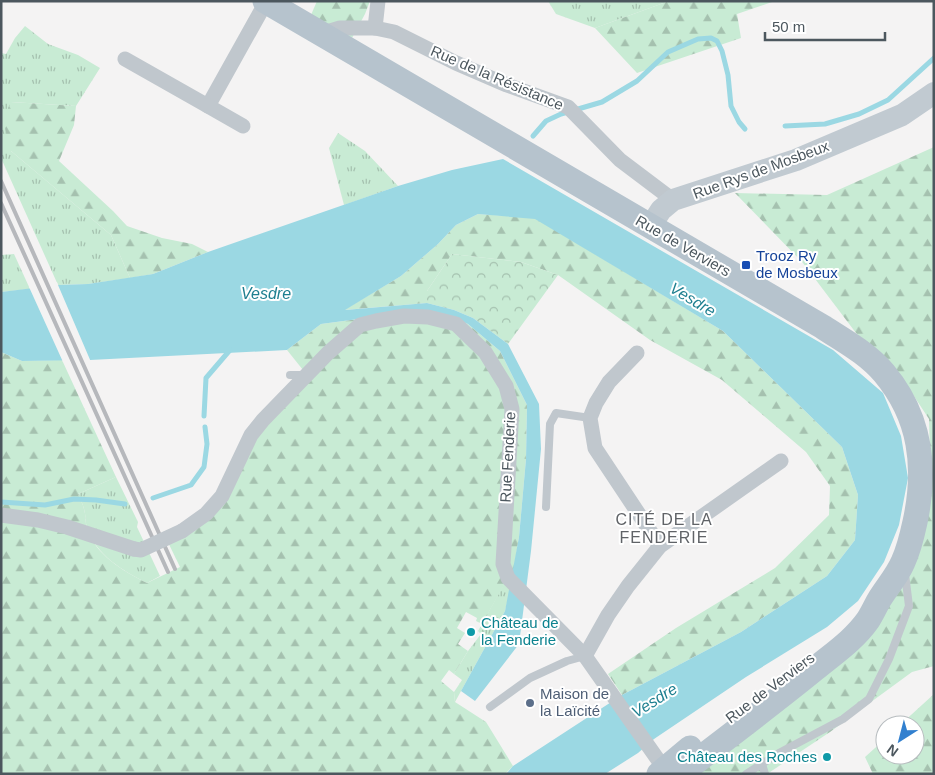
<svg xmlns="http://www.w3.org/2000/svg" width="935" height="775" font-family="Helvetica,sans-serif">
	<defs>
		<pattern id="grass-tufts" width="24" height="20" patternUnits="userSpaceOnUse" patternTransform="scale(1.25)"><rect width="24" height="20" fill="#c8ebd4"/><path d="M3 7l-1-3M5 7V3M7 7l1-3M15 17l-1-3M17 17v-4M19 17l1-3" fill="none" stroke="#a5c1af"/></pattern>
		<pattern id="forest-firs" width="22" height="20" patternUnits="userSpaceOnUse" patternTransform="scale(1.25)"><rect width="22" height="20" fill="#c8ebd4"/><path d="M5 1l3.5 6h-7zM16 11l3.5 6h-7z" fill="#a5c1af"/></pattern>
		<pattern id="park-crowns" width="20" height="18" patternUnits="userSpaceOnUse" patternTransform="scale(1.25)"><rect width="20" height="18" fill="#c8ebd4"/><path d="M2 6a3 3 0 1 1 6 0M12 15a3 3 0 1 1 6 0" fill="none" stroke="#a5c1af"/></pattern>
	</defs>
	<rect width="100%" height="100%" fill="#f4f3f3"/>
	<g fill="url(#grass-tufts)">
		<polygon points="548,1 669,1 595,28 556,14"/>
		<polygon points="25,26 48,44 78,55 100,68 76,106 11,102 11,151 111,235 130,278 88,284 58,285 1,158 1,53 6,54 15,38"/>
		<polygon points="338,133 365,151 398,186 344,205 329,148"/>
		<polygon points="14,254 30,289 1,292 1,255"/>
		<path d="M 116,477 L 138,522 L 137,527 L 160,576 L 147,583 C 123,571 96,555 87,528 C 85,522 86,515 84,509 C 83,504 80,499 78,494 Z"/>
		<polygon points="504,584 511,586 505,611 455,702 454,692 462,680 454,674 468,651 481,634 478,631"/>
	</g>
	<g fill="url(#forest-firs)">
		<polygon points="317,1 370,1 365,14 352,38 311,15"/>
		<polygon points="669,1 775,1 737,14 741,38 637,73 595,28"/>
		<polygon points="11,102 76,106 74,125 59,161 113,211 127,226 162,238 192,244 208,252 153,274 130,278 111,235 11,151 3,120"/>
		<polygon points="934,147 934,666 912,672 830,732 767,774 690,774 865,639 909,578 931,488 929,419 904,381 856,333 803,263 735,193 827,195"/>
		<polygon points="478,214 535,218 723,331 842,447 858,495 855,540 827,576 741,632 622,695 608,674 676,628 775,568 829,515 830,486 806,452 722,380 650,340 558,275 521,262 452,254 427,291 427,303 344,310 401,276 438,244 456,225"/>
		<path d="M 426,310 L 450,316 L 468,324 L 500,351 L 527,405 L 526,459 L 519,537 L 511,586 L 504,585 L 482,624 L 476,621 L 477,618 L 466,612 L 457,628 L 465,633 L 458,644 L 468,651 L 454,674 L 449,670 L 441,681 L 454,692 L 455,702 L 486,722 L 513,766 L 505,774 L 1,774 L 1,352 L 22,361 L 62,360 L 116,477 L 78,494 C 80,499 83,504 84,509 C 86,515 85,522 87,529 C 96,555 123,571 147,583 L 180,567 L 163,532 L 186,523 L 205,511 L 303,370 L 287,350 L 321,324 Z"/>
		<polygon points="934,694 934,774 873,774 865,757 885,739 885,755 915,755 915,725 900,725"/>
	</g>
	<polygon fill="url(#park-crowns)" points="452,254 521,262 558,275 508,344 473,318 454,310 427,303 427,291"/>
	<polygon fill="#9bd8e3" points="503,159 833,350 883,393 901,436 908,478 899,525 884,562 858,601 827,627 746,677 654,739 638,753 605,774 506,774 513,766 622,695 741,632 827,576 855,540 858,495 842,447 723,331 535,219 478,214 456,225 438,244 401,276 345,310 427,303 454,310 473,318 508,344 539,404 541,449 531,551 519,644 475,701 461,691 505,611 519,537 526,459 527,405 500,351 468,324 449,316 426,310 321,324 287,350 90,360 22,361 1,352 1,292 58,285 88,284 153,274 208,252 398,186 452,170"/>
	<polygon fill="#f4f3f3" points="57,282 58,285 91,362 63,362 29,287"/>
	<g fill="none" stroke-linecap="round" stroke-linejoin="round">
		<g stroke="#9bd8e3" stroke-width="5">
			<polyline points="785,126 825,124 859,114 888,100 934,58"/>
			<polyline points="533,136 546,121 561,114 602,102 637,81 668,52 698,39 711,38 717,41 722,51 728,75 731,106 739,122 745,129"/>
			<polyline points="204,416 206,378 230,350"/>
			<polyline points="153,498 191,485 204,467 207,444 205,427"/>
			<polyline points="1,502 45,505 74,499 96,500 125,504"/>
		</g>
		<g stroke="#c0c7cd" stroke-width="8">
			<polyline points="290,375 306,375"/>
			<polyline points="546,507 550,424 556,413 590,418"/>
			<polyline points="490,707 530,678 567,661 585,656"/>
			<polyline points="762,764 765,774"/>
			<polyline points="746,774 779,753 843,719 869,699 889,659 909,606 905,574"/>
		</g>
		<g stroke="#c0c7cd" stroke-width="15">
			<polyline points="375,28 378,1"/>
			<polyline points="320,34 340,28 375,28 394,32 456,63 507,85 568,107 620,160 673,200"/>
			<polyline points="125,59 208,106 266,2"/>
			<polyline points="208,106 243,126"/>
			<polyline points="637,353 609,382 596,403 590,418 595,448 660,546"/>
			<polyline points="1,515 38,520 67,527 134,549"/>
			<polyline points="182,531 206,514 222,496 251,435 263,420 328,353 360,325 376,321 404,316 428,317 456,324 485,352 506,386 512,409 503,564 508,578 585,656 668,774"/>
			<polyline points="585,656 608,615 628,586 660,546 781,461"/>
		</g>
		<polyline stroke="#c1cad1" stroke-width="22" points="650,227 661,210 673,200 796,160 902,115 934,93"/>
		<g stroke="#b6c3cd" stroke-width="25">
			<path d="M 265,1 L 823,327 C 844,341 867,353 884,373 C 921,417 927,467 915,522 C 912,536 909,549 903,562 C 897,576 887,587 879,600 C 875,607 872,614 868,620 C 854,640 833,654 815,669 C 771,705 725,739 680,774"/>
			<polyline points="659,774 690,748"/>
		</g>
		<g stroke="#b6b8bc" stroke-width="4">
			<polyline points="1,181 175,569"/>
			<polyline points="1,203 168,572"/>
		</g>
		<polyline stroke="#c0c7cd" stroke-width="15" points="134,549 141,550 182,531"/>
	</g>
	<rect fill="#1a4fb4" stroke="#fff" stroke-width="2" x="741" y="260" width="10" height="10" rx="2.5"/>
	<g fill="#0f9aa8" stroke="#fff" stroke-width="2">
		<circle cx="471" cy="632" r="5"/>
		<circle cx="827" cy="757" r="5"/>
	</g>
	<circle fill="#5c6f8a" stroke="#fff" stroke-width="2" cx="530" cy="703" r="5"/>
	<g text-anchor="middle" stroke-width="4" stroke-linejoin="round" paint-order="stroke">
		<g font-size="15" fill="#4c575e" stroke="#fff">
			<text transform="translate(497 78) rotate(23)" y="5">Rue de la Résistance</text>
			<text transform="translate(761 170) rotate(-20)" y="5">Rue Rys de Mosbeux</text>
			<text transform="translate(683 246) rotate(30)" y="5">Rue de Verviers</text>
			<text transform="translate(508 457) rotate(-87)" y="5">Rue Fenderie</text>
			<text transform="translate(770 688) rotate(-37)" y="5">Rue de Verviers</text>
		</g>
		<g font-size="15" fill="#164399" stroke="#fff" text-anchor="start">
			<text x="756" y="261">Trooz Ry<tspan x="756" dy="17">de Mosbeux</tspan></text>
		</g>
		<g font-size="15" fill="#0d838f" stroke="#fff" text-anchor="start">
			<text x="481" y="628">Château de<tspan x="481" dy="17">la Fenderie</tspan></text>
			<text x="817" y="762" text-anchor="end">Château des Roches</text>
		</g>
		<g font-size="15" fill="#4e5e75" stroke="#fff" text-anchor="start">
			<text x="540" y="699">Maison de<tspan x="540" dy="17">la Laïcité</tspan></text>
		</g>
		<g font-size="16" font-style="italic" fill="#1e7f90" stroke="#fff">
			<text x="266" y="299">Vesdre</text>
			<text transform="translate(693 299) rotate(31)" y="6">Vesdre</text>
			<text transform="translate(654 700) rotate(-32)" y="6">Vesdre</text>
		</g>
		<g font-size="16" letter-spacing="1" fill="#606367" stroke="#fff">
			<text x="664" y="525">CITÉ DE LA<tspan x="664" dy="18">FENDERIE</tspan></text>
		</g>
	</g>
	<rect width="935" height="775" fill="none" stroke="#4c575e" stroke-width="5"/>
	<g transform="translate(900 740) rotate(216)"><circle r="24" fill="#ffffff" stroke="#b7bcbf"/>
	<path d="M0-4L9 19L0 12L-9 19Z" fill="#3280cf"/>
	<text y="-8" font-size="14" font-weight="bold" text-anchor="middle" fill="#4c575e">N</text>
	</g>
	<path d="M765 32v8h120v-8" fill="none" stroke="#4c575e" stroke-width="2.5"/>
	<text x="772" y="32" font-size="15" fill="#4c575e" stroke="#ffffff" stroke-width="4" paint-order="stroke">50 m</text>
</svg>
